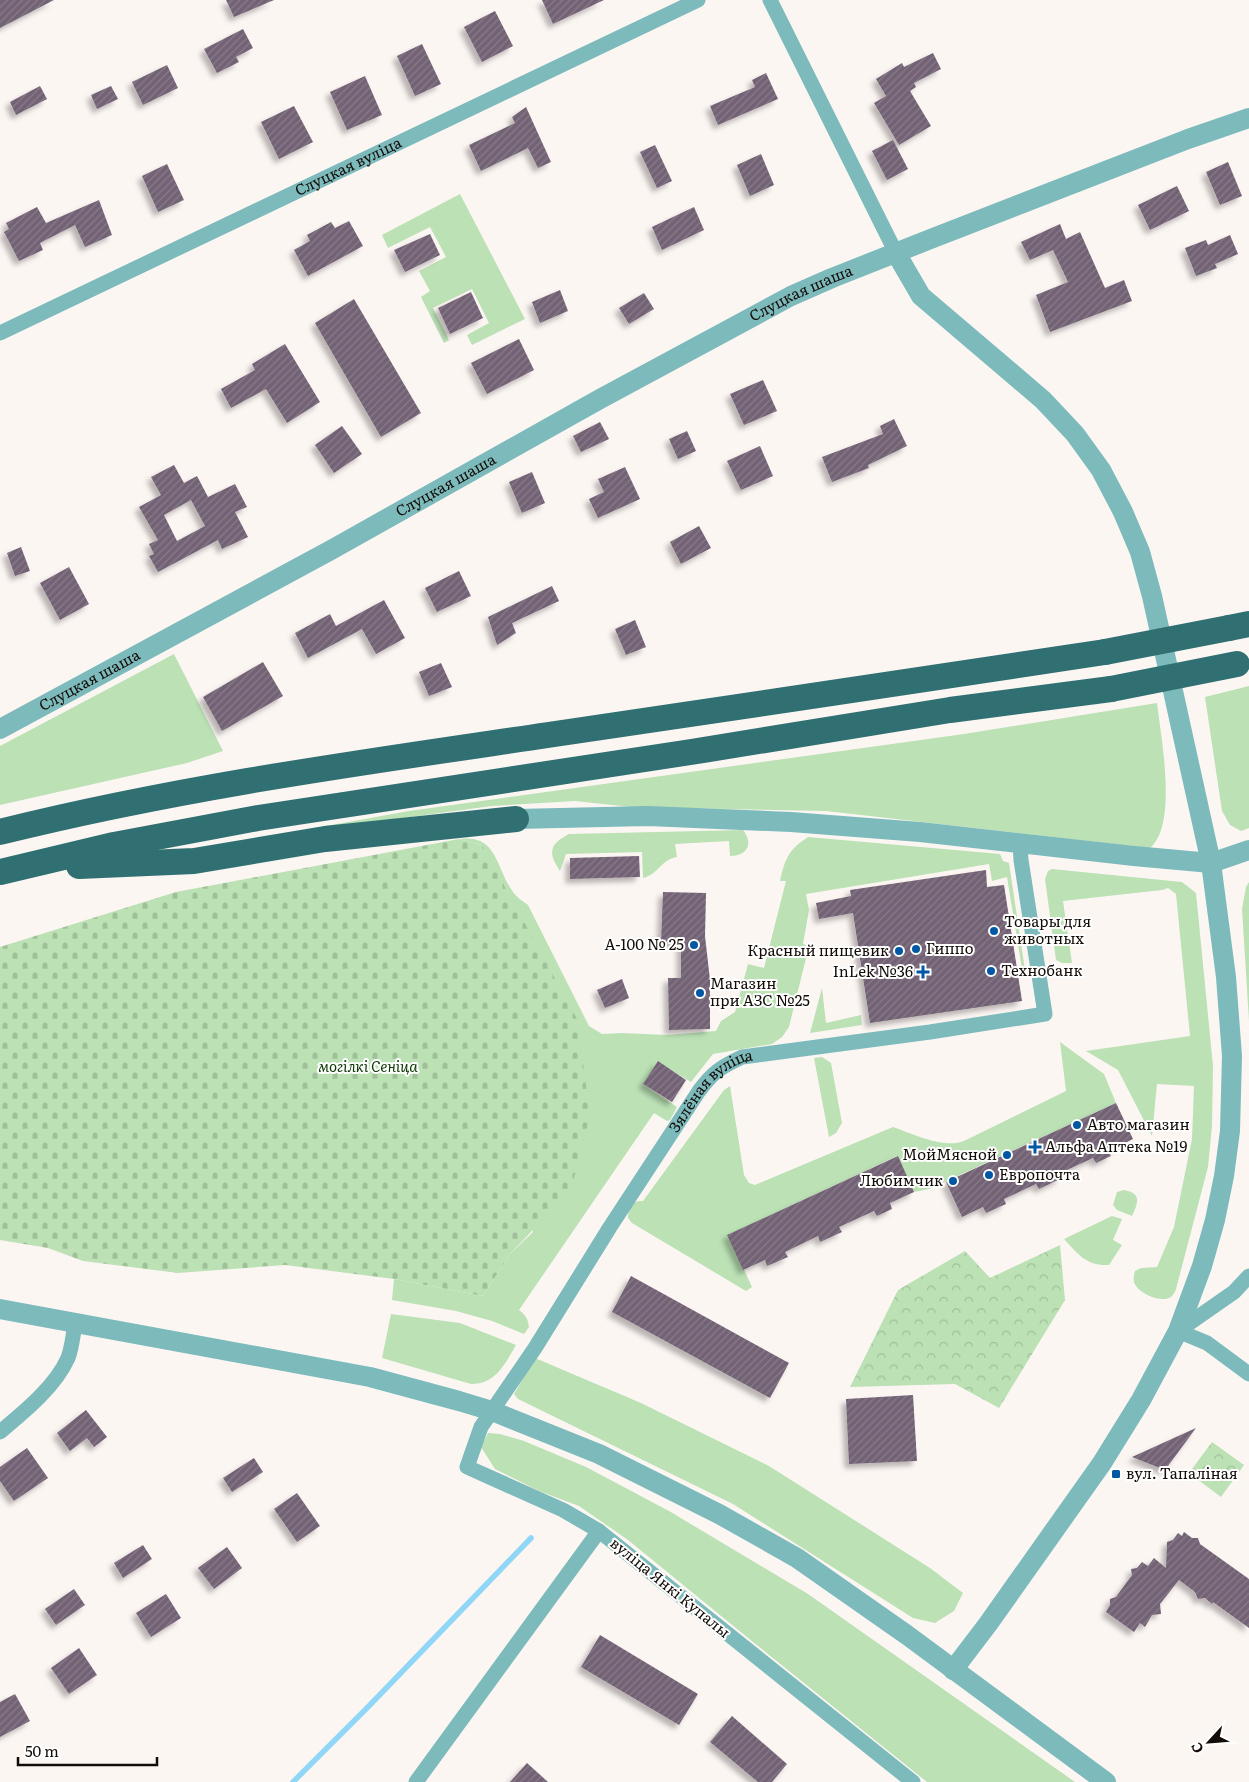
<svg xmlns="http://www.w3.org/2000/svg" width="1249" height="1782" font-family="Literata,serif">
	<defs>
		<pattern id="cemetery-stones" width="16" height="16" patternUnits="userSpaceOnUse" patternTransform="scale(1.25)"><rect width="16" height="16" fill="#bbe1b5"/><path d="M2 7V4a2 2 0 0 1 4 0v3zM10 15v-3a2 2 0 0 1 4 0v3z" fill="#a0c09a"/></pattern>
		<pattern id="park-crowns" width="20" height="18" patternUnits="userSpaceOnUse" patternTransform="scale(1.25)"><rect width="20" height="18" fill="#bbe1b5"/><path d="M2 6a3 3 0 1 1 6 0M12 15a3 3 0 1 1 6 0" fill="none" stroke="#a0c09a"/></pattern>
		<pattern id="building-hatch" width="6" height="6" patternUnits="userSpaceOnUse" patternTransform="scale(1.25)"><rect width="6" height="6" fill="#736275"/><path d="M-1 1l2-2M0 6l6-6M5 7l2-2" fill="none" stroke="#887b88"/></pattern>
		<filter id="shadow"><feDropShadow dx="-4.5" dy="4.5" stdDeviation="2.5" flood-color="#0004"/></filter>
	</defs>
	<rect width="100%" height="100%" fill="#fcf6f3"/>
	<g fill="#bbe1b5">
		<polygon points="460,194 525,319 472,345 467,335 489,323 472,289 433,308 449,340 444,343 421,297 430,291 419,271 446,257 430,227 388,248 382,235"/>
		<polygon points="174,654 223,751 187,763 0,805 0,746"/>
		<polygon points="1249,686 1249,828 1241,831 1230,825 1222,811 1205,697"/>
		<path d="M 1157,703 C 1161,737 1178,825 1150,848 L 826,811 L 631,807 L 575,801 L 492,806 L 276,835 L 409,811 L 964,734 Z"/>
		<path d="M 743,830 C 754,844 747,856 730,856 L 729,841 L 675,844 L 677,857 C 660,860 659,874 643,878 L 642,852 L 566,854 L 560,871 C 547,852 550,844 569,834 Z"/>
		<path d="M 808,837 L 1000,854 L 1003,861 L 1009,863 L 1025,970 L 1023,975 L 1007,877 L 992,881 L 989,864 L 806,894 L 809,910 L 803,944 L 809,946 L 789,1027 L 782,1037 L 772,1044 L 713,1054 L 691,1082 L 658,1062 L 643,1084 L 677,1107 L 670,1120 L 667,1121 L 654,1113 L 519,1310 C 525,1315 528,1318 529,1327 L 524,1334 L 492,1321 L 456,1311 L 392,1300 L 394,1279 L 483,1296 L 510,1254 L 533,1232 L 482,845 L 459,839 C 498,834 495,867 513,892 C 516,897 523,901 528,905 L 589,1026 L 602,1034 L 622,1033 L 667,1035 L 716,1031 L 721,1021 L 735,1012 L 748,964 L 764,968 L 786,881 L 780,881 C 785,859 788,850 808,837 Z"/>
		<path d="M 1052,869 L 1182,882 L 1196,893 L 1213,1066 L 1212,1126 L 1208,1167 L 1176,1289 C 1175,1291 1174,1294 1172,1296 C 1164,1304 1142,1295 1136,1286 C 1132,1281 1134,1276 1135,1271 L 1141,1268 L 1157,1267 L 1174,1227 L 1192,1139 L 1194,1086 L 1157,1084 L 1152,1136 L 1118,1070 L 1086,1051 L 1190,1036 L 1176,894 L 1168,888 L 1162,890 L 1063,901 L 1072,963 L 1062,963 L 1056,960 L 1045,879 L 1048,871 Z"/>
		<polygon points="1249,882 1249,1021 1242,909 1246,887"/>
		<polygon points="822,988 826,1023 861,1015 862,1025 810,1033"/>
		<path d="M 1060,1042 L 1104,1074 L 1116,1103 L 929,1189 L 914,1192 L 897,1156 L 728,1235 L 752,1287 L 746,1291 L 632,1223 L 628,1218 C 628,1208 631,1200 643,1201 L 724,1090 L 730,1086 L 744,1175 L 749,1183 L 755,1185 L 893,1127 C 913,1134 944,1149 964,1141 L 1066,1091 Z"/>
		<polygon points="822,1057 831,1063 842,1123 836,1133 829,1137 814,1058"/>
		<path d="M 1124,1190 C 1142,1193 1138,1203 1132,1216 L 1117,1210 L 1113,1205 L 1117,1192 Z"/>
		<path d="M 1112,1216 L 1122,1219 L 1113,1240 L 1122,1245 L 1109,1265 C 1086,1266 1078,1254 1064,1239 Z"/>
		<path d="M 391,1314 L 460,1323 L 516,1345 C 505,1364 496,1384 471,1384 L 382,1358 Z"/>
		<polygon points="535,1358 641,1403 769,1466 930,1568 963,1593 954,1611 935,1623 913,1618 733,1504 518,1399 514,1394"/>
		<polygon points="488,1433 500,1434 524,1441 586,1467 669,1511 808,1594 1075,1782 927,1782 753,1642 628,1540 579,1506 539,1491 495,1469 481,1447"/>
	</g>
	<polygon fill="url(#cemetery-stones)" points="459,839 482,845 577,1019 590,1115 571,1190 510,1254 483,1296 394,1279 285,1265 178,1273 83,1261 48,1248 0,1240 0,947 176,892"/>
	<g fill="url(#park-crowns)">
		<polygon points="1060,1245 1065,1300 999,1408 955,1384 850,1387 898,1290 965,1251 990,1278"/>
		<polygon points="1212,1442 1244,1465 1221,1497 1189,1473"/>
	</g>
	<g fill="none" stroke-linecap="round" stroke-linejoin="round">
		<polyline stroke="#90d6f6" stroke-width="5.5" points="293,1782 367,1708 531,1538"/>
	</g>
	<g fill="url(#building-hatch)" fill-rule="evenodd" filter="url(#shadow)">
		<polygon points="0,0 54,0 0,28"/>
		<polygon points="226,0 274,0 234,17"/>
		<polygon points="542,0 604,0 553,24"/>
		<polygon points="495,11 513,46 482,62 464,27"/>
		<polygon points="243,29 253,48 236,57 239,62 217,73 204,49"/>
		<polygon points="422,44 441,84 415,96 397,56"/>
		<polygon points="933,53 941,69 914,83 916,87 910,91 931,126 899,145 874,103 886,96 876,79 902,63 904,67"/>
		<polygon points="167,65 178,88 143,105 132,82"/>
		<polygon points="766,73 778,99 718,125 710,106 755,87 752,80"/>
		<polygon points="365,76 382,115 347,130 330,92"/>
		<polygon points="40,86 47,99 16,115 10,102"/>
		<polygon points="111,86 118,99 97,109 91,95"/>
		<polygon points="294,106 313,142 279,159 261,122"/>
		<polygon points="526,107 551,162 538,168 528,148 481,171 469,145 515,123 512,117"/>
		<polygon points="893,140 908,169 887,180 872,151"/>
		<polygon points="655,145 672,181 657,188 640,152"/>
		<polygon points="761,154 774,185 750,196 737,165"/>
		<polygon points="1228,162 1242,196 1220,205 1206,172"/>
		<polygon points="167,164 184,200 158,212 142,176"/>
		<polygon points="1177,186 1189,211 1150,230 1138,205"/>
		<polygon points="99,200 112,235 85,247 75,225 40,243 43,250 19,261 4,232 9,229 6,223 37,207 46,223"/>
		<polygon points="694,207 704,230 662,250 652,227"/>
		<polygon points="349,221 363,246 308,276 294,250 310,241 307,235 331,222 335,228"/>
		<polygon points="1060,224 1066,239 1080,232 1105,288 1124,280 1132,301 1050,332 1036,295 1068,282 1053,250 1030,260 1021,242"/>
		<polygon points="430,234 440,255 405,272 394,250"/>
		<polygon points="1230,235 1238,254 1215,264 1217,268 1196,276 1185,248 1206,240 1208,245"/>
		<polygon points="560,290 568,311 540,323 532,302"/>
		<polygon points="471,292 483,318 450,334 438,308"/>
		<polygon points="644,293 654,309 629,324 619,308"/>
		<polygon points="354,299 421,413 381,437 315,323"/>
		<polygon points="519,339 534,370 487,394 471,363"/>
		<polygon points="285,344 320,402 287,423 266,389 231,408 221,389 255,370 252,364"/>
		<polygon points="763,380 777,411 744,425 730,394"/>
		<polygon points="894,419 907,446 868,465 869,468 832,482 822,457 883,434 880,426"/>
		<polygon points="600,422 609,439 581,452 573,436"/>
		<polygon points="342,426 362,454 334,473 315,445"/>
		<polygon points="687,431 696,451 678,459 669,439"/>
		<polygon points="760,446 773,476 741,490 727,461"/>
		<path d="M 174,465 L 184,483 L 197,476 L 208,497 L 235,484 L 247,507 L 235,512 L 248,537 L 222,549 L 218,540 L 158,572 L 149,556 L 154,554 L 149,544 L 158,540 L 139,507 L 161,495 L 151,477 ZM 191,500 L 205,526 L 177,541 L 164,515 Z"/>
		<polygon points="625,467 640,499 598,518 589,499 604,492 598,479"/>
		<polygon points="532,472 545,503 522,513 509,482"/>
		<polygon points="699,526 711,548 681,564 670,542"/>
		<polygon points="21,547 30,571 15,576 7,553"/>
		<polygon points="69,567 89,604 60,620 40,583"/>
		<polygon points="459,571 471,596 437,612 425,588"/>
		<polygon points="552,586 559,601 512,623 516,633 497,645 488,617"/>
		<polygon points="384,600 405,638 376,654 362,629 308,658 295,633 330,614 336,626"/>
		<polygon points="635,620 646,647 626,655 615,629"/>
		<polygon points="263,662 283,696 222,731 203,697"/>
		<polygon points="441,663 452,687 429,696 419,672"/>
		<polygon points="639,856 640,877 570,879 570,858"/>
		<polygon points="986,870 987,887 1004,885 1022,1001 870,1023 853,913 819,919 816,903 851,896 850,890"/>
		<polygon points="663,892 706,893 705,936 710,980 710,1029 669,1030 668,978 681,978 681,943 661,943"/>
		<polygon points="622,979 629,998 605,1008 597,990"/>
		<polygon points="658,1061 686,1080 672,1102 643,1084"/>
		<polygon points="1116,1103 1133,1139 1108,1151 1111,1156 1096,1163 1093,1158 1058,1174 1060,1179 1039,1189 1036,1184 1004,1199 1006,1204 986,1213 983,1207 962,1217 946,1182"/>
		<polygon points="898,1156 914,1192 890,1203 892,1209 877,1216 874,1211 839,1227 842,1232 820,1242 818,1236 785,1252 788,1257 767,1266 765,1260 743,1270 727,1235"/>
		<polygon points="631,1276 789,1363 770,1398 612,1312"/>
		<polygon points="913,1395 917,1461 849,1464 846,1399"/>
		<polygon points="86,1410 107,1437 94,1447 87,1438 70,1451 57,1433"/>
		<polygon points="1196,1428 1165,1470 1132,1457"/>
		<polygon points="27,1448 48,1478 14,1501 0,1481 0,1467"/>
		<polygon points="254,1458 263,1472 232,1492 223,1478"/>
		<polygon points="297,1493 320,1526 297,1542 274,1509"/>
		<polygon points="1184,1532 1192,1538 1198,1538 1200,1544 1249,1579 1249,1628 1213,1602 1212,1604 1205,1598 1198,1599 1195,1592 1179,1580 1160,1604 1161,1614 1152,1615 1145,1627 1140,1623 1134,1632 1106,1612 1110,1605 1110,1599 1116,1597 1132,1575 1131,1569 1137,1568 1142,1562 1148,1566 1154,1558 1166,1568 1167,1542 1173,1540 1178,1533 1182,1536"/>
		<polygon points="143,1545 152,1559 123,1578 114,1563"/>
		<polygon points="227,1547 242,1568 214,1589 198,1568"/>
		<polygon points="74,1589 85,1605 56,1625 45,1609"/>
		<polygon points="166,1594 181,1618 151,1637 136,1613"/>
		<polygon points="600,1635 698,1694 679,1725 581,1667"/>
		<polygon points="79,1648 97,1675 69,1694 51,1668"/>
		<polygon points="15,1694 30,1721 0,1737 0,1702"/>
		<polygon points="732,1716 787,1764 772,1782 758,1782 710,1742"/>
		<polygon points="527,1763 548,1782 510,1782"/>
	</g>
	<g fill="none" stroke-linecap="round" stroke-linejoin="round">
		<g stroke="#7cbabc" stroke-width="15">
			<polyline points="770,0 896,253"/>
			<path id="s1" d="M 0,333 L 698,0"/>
			<polyline points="1178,1331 1234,1292 1249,1276"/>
			<polyline points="1178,1331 1207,1343 1249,1374"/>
			<path d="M 0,1432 C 24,1412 55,1387 68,1358 C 72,1347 73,1335 75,1324"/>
			<polyline points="416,1782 599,1531"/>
			<path id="s2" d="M 913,1782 L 599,1531 L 563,1510 L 467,1467 L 481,1427 L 535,1348 L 610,1227 L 699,1091 C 713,1072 721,1067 742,1057 L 930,1032 L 1045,1014 L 1021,860 L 1020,843"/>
		</g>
		<g stroke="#7cbabc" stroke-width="20">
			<polyline points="896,253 921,296 1043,400 1075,434 1101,470 1123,512 1140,552 1152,596 1211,863 1226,977 1232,1056 1230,1131 1224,1176 1215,1220 1202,1266 1178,1331 1141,1400 1102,1463 988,1624 953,1670"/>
			<path id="s3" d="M 0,729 L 331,550 L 600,399 L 791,296 L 832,278 L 928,240 L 1188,139 L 1249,118"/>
			<polyline points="516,819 648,816 791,822 920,832 1134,856 1211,863 1249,850"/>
			<polyline points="0,1309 370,1377 459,1401 492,1411 599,1454 719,1514 797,1558 907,1635 1106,1782"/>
		</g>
		<g stroke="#307072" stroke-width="26">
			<polyline points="1229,628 1249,624"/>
			<path d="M 0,832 C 180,787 365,762 548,735 C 734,708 919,680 1105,652"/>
			<polyline points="79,866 194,861 325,839 516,819"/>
			<polyline points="0,872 114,845 258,818 691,752 950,710 1111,689"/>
		</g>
		<g stroke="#307072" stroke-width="26">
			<polyline points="1105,652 1229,628"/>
			<polyline points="1111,689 1237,664"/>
		</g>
	</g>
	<g fill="#0057a4" stroke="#fff" stroke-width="2">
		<circle cx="994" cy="931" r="5"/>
		<circle cx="694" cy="945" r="5"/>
		<circle cx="916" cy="949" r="5"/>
		<circle cx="899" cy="951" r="5"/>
		<circle cx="991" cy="971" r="5"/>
		<path d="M920.5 964.5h5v5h5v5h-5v5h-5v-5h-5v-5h5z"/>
		<circle cx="700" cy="993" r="5"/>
		<circle cx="1077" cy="1125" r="5"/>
		<path d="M1032.5 1139.5h5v5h5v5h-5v5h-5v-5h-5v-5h5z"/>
		<circle cx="1007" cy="1155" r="5"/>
		<circle cx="989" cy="1175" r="5"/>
		<circle cx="953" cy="1181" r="5"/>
		<rect x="1111" y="1469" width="10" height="10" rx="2.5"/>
	</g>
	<g text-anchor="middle" stroke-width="4" stroke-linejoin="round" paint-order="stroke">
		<g font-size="15" fill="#130b06" stroke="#fff">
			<text dy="5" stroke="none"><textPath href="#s1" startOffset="386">Слуцкая вуліца</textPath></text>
			<text dy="5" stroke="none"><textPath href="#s3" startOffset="912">Слуцкая шаша</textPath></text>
			<text dy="5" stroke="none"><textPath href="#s3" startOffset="508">Слуцкая шаша</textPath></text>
			<text dy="5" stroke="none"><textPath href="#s3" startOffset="102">Слуцкая шаша</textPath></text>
			<text dy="5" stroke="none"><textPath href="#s2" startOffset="1001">Зялёная вуліца</textPath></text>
			<text transform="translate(670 1588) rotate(39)" y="5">вуліца Янкі Купалы</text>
		</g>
		<g font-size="15" fill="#130b06" stroke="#fff" text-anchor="start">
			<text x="1004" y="927">Товары для<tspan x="1004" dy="17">животных</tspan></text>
			<text x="684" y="950" text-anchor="end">А-100 № 25</text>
			<text x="926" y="954">Гиппо</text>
			<text x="889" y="956" text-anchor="end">Красный пищевик</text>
			<text x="1001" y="976">Технобанк</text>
			<text x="913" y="977" text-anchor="end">InLek №36</text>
			<text x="710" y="989">Магазин<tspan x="710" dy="17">при АЗС №25</tspan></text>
			<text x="1087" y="1130">Авто магазин</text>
			<text x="1045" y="1152">Альфа Аптека №19</text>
			<text x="997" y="1160" text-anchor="end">МойМясной</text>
			<text x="999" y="1180">Европочта</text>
			<text x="943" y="1186" text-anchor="end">Любимчик</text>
			<text x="1126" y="1479">вул. Тапаліная</text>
		</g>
		<g font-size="15" font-style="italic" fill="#0d3805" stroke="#fff">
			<text x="368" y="1072">могілкі Сеніца</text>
		</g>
	</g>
	<g transform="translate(1209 1742) rotate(244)" stroke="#ffffff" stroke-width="4" paint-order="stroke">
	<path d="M0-4L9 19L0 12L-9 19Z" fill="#130b06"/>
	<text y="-8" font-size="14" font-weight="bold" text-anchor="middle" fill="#130b06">С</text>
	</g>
	<path d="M18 1757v8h139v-8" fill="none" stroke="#130b06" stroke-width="2.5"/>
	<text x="25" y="1757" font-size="15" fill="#130b06" stroke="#ffffff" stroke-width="4" paint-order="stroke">50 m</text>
</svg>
